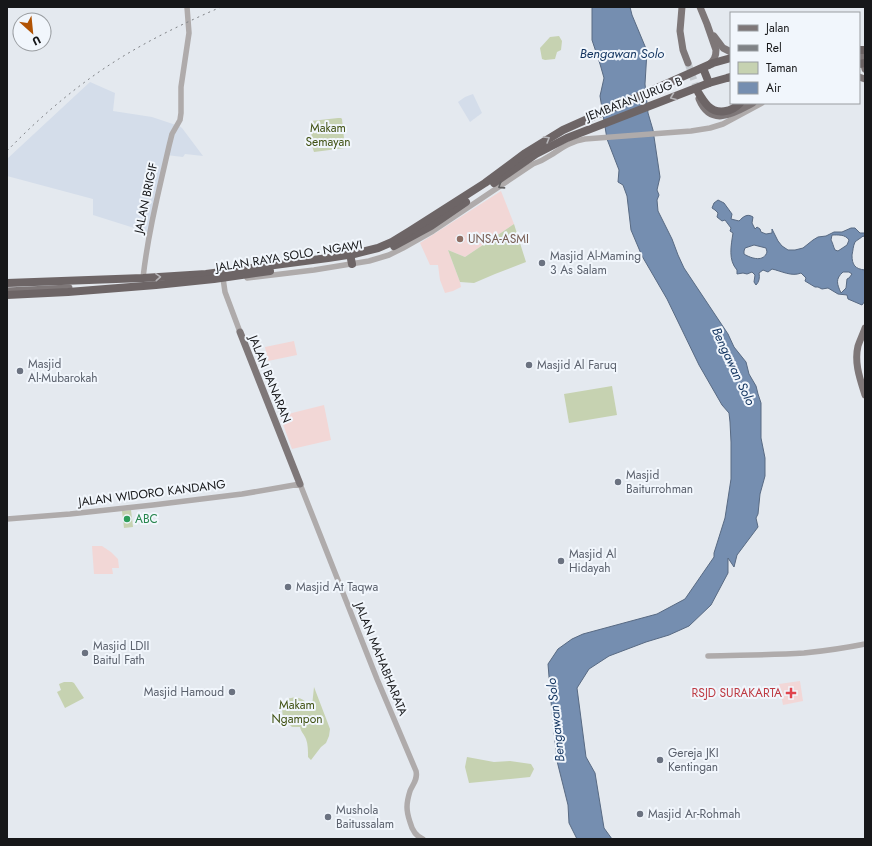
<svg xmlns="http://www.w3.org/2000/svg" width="872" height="846" font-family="Jost,sans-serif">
	<rect width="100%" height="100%" fill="#e4e9ef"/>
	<g fill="#d4ddea">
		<polygon points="90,82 115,93 113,111 152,117 179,126 182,128 203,156 185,154 183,157 166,155 150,233 93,215 93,199 7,176 7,159"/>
		<polygon points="473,94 482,113 470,122 458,102 465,97"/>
	</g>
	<g fill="#f2d7d6">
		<polygon points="501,191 514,224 465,257 448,250 460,282 461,287 453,291 445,293 440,280 438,265 430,265 420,243"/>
		<polygon points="294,341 297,355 268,361 265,347"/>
		<polygon points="324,405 331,440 292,449 280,416"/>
		<polygon points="92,546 102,546 111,552 118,559 119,568 112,568 113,574 94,574"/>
	</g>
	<polygon fill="#f2d7d7" points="800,681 803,701 783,705 779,684"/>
	<g fill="#c6d2b1">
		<polygon points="559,36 562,41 561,50 557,52 555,59 545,60 542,59 540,48 550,37"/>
		<polygon points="338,118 341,118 342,119 345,148 314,152 312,146 311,121"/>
		<polygon points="514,224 526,262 495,274 474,283 460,282 448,250 465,257"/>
		<polygon points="612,386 617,415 569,423 564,394"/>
		<polygon points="131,510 133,527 124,528 122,511"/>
		<polygon points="64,682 72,682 74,683 84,698 65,708 57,692 61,690 59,684"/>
		<path d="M 314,687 L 327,721 L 330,729 L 329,736 L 326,743 L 321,747 L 311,760 L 308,757 C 308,751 308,744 306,739 C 304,734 301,732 300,727 L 292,727 C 281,716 280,713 286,699 C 300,695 302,699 312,706 Z"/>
		<polygon points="467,757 494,762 510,761 531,764 534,769 530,777 469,783 465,767"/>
	</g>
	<g fill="#758eb0" stroke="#586a83" fill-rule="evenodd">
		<polygon points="592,7 630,7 632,15 647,51 645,84 648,113 653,130 660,177 657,190 659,195 657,200 658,211 672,239 678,255 684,268 728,334 734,347 746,362 749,374 756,386 758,394 761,403 761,438 765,458 765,476 760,494 758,514 756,518 758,527 737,555 734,567 728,558 728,573 711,605 689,626 669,635 646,642 609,656 589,669 577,688 586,757 595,773 604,828 612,839 577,839 569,823 568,805 557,761 551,702 548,664 558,649 572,639 583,634 657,614 685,599 714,557 714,553 725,518 731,479 731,442 730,422 729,413 722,405 699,365 667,299 642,256 631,230 627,196 623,185 618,182 619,170 607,139 600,96 604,78 600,64 592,40"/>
		<path d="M 718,200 L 724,203 L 732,214 L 731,219 L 739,221 C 743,217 747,213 753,217 L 752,223 L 755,229 L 757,227 L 760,229 L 761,232 L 766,234 L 772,233 L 772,229 L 778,241 L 782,246 L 788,250 L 795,250 L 803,248 L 813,240 L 818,237 L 826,236 L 834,232 L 842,232 L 851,228 L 855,228 L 860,233 L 865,233 L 865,237 L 863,236 C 861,238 857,240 855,242 C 853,246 853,251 852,255 C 852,265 855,269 865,270 L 865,301 L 862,305 L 848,299 L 847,295 L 838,294 L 828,288 L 822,289 L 818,287 L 815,287 L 805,281 L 806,278 L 801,273 C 792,277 781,271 772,269 L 768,272 L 763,270 L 759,273 C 760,278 759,282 756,285 L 754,282 L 755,275 L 752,272 L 747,274 L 743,273 L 737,274 L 737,270 C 728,260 731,246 733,233 L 730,231 L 731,228 L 725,220 L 722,221 L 717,217 L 718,213 L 715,210 L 712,208 L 714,203 ZM 832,235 C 838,235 845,234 849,240 L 847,245 L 838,251 L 835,250 C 833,246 833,243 831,240 ZM 754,245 L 766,248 L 767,252 C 764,262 752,259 744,254 L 744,251 L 745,248 ZM 843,272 L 849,272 L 852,274 L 849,278 L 847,279 L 846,288 L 841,293 C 837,284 835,279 843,272 Z"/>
	</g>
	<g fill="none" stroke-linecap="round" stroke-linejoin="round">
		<polyline stroke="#c5cacf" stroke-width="7" stroke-dasharray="7 3.5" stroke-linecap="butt" points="688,63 698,92"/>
		<g stroke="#afabab" stroke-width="5.5">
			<path d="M 143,278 C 148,233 159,190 169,146 L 172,134 L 180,120 L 181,113 L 181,87 L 189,33 L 187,7"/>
			<polyline points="223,278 225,292 240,332"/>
			<path d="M 247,278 L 314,270 L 369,261 L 389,255 L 403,248 L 433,231 L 533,164 C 539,162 545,159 551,155 C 562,148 571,141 585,139 L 691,131 L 710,128 L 723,124 L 762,103"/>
			<path d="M 7,519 L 70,514 L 153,505 L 242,494 L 300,484 L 377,679 L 416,771 C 418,779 413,784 410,791 C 406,804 406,810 410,822 C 412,830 415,836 423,839"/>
			<path d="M 708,656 C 740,655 772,655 804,653 C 824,651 845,648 865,644"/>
		</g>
		<g stroke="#7e7778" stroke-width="7">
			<polyline points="682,7 680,31 683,50 688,63"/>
			<path d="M 700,7 L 707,24 L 716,50 C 716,57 714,60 709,65"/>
			<polyline points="714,36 723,48 731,52"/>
			<polyline points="861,50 865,69"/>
			<polyline points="859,77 865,79"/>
			<path d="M 699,99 C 711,128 734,113 753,103"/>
			<polyline points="7,291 69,288"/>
			<path d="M 865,328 C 863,334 860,340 858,346 C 854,363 860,379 865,395"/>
			<polyline points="240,332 300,484"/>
		</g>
		<g stroke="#6d6566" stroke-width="8">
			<polyline points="859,50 865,50"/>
			<polyline points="859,64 865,63"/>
			<polyline points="703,68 709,83"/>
			<path d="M 698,92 C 701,97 704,102 708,106 C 717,115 732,112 740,103"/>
			<polyline points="494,183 536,154 567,138 709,83 727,78 731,77"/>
			<polyline points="394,246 431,226 466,202"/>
			<polyline points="351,259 352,264"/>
			<polyline points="7,283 143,278 206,274 328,258 354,254 378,248 392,242 410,231 485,183 524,154 563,130 713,63 731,58"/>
			<polyline points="7,295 68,292 156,285 214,279 270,271"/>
		</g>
		<path stroke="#7f8286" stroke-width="1" stroke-dasharray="2 4" stroke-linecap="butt" d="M 7,151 C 32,125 60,100 89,79 C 130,49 175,27 221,7"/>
	</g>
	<defs><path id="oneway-chevron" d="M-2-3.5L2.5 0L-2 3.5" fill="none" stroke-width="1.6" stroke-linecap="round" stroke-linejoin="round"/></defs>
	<g stroke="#b6b5b8">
		<use href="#oneway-chevron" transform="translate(673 97) rotate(159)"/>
		<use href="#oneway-chevron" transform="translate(547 139) rotate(-31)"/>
		<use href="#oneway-chevron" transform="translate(158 277) rotate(-4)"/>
	</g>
	<use stroke="#626162" href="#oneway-chevron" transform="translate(501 186) rotate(147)"/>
	<circle fill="#8d6e63" stroke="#f1f6fc" stroke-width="1.5" cx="460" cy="239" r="4"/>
	<g fill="#6b7280" stroke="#f1f6fc" stroke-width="1.5">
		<circle cx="542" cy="263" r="4"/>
		<circle cx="529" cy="365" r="4"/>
		<circle cx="20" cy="371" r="4"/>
		<circle cx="618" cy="482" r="4"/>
		<circle cx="561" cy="561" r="4"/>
		<circle cx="288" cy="587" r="4"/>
		<circle cx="85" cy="653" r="4"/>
		<circle cx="232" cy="692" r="4"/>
		<circle cx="660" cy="760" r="4"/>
		<circle cx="640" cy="814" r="4"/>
		<circle cx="328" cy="817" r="4"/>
	</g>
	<circle fill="#2e9e5b" stroke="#f1f6fc" stroke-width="1.5" cx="127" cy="519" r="4"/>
	<path fill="#e0444e" stroke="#f1f6fc" stroke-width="1.5" d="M789 687h4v4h4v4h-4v4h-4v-4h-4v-4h4z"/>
	<g text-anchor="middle" stroke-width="4" stroke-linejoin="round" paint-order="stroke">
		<g font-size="12" fill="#161719" stroke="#f1f6fc">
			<text transform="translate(634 99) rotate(-21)" y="4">JEMBATAN JURUG B</text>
			<text transform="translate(146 198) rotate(-78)" y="4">JALAN BRIGIF</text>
			<text transform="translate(289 256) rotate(-9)" y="4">JALAN RAYA SOLO - NGAWI</text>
			<text transform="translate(270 379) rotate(68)" y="4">JALAN BANARAN</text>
			<text transform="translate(152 493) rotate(-7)" y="4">JALAN WIDORO KANDANG</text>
			<text transform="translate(381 659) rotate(68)" y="4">JALAN MAHABHARATA</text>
		</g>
		<g font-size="12" fill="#415213" stroke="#f1f6fc">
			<text x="328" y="132">Makam<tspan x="328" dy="14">Semayan</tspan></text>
			<text x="297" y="709">Makam<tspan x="297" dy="14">Ngampon</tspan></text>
		</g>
		<g font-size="12" fill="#785e54" stroke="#f1f6fc" text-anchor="start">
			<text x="468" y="243">UNSA-ASMI</text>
		</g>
		<g font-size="12" fill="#5b616d" stroke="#f1f6fc" text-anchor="start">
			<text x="550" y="260">Masjid Al-Maming<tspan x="550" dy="14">3 As Salam</tspan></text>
			<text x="28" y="368">Masjid<tspan x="28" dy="14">Al-Mubarokah</tspan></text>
			<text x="537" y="369">Masjid Al Faruq</text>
			<text x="626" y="479">Masjid<tspan x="626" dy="14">Baiturrohman</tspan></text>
			<text x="569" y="558">Masjid Al<tspan x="569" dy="14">Hidayah</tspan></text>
			<text x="296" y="591">Masjid At Taqwa</text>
			<text x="93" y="650">Masjid LDII<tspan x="93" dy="14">Baitul Fath</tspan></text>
			<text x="224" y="696" text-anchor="end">Masjid Hamoud</text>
			<text x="668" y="757">Gereja JKI<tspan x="668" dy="14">Kentingan</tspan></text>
			<text x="336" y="814">Mushola<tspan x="336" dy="14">Baitussalam</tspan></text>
			<text x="648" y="818">Masjid Ar-Rohmah</text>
		</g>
		<g font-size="12" fill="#27864d" stroke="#f1f6fc" text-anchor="start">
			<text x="135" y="523">ABC</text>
		</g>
		<g font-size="12" fill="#be3a42" stroke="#f1f6fc" text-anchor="end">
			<text x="782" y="697">RSJD SURAKARTA</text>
		</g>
		<g font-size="13" font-style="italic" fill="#11335f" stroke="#f1f6fc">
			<text x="622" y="58">Bengawan Solo</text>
			<text transform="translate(734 366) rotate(65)" y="5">Bengawan Solo</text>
			<text transform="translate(555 720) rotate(-96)" y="5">Bengawan Solo</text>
		</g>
	</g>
	<rect width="872" height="846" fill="none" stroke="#161719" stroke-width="16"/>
	<rect x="730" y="12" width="130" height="92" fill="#f1f6fc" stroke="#999da1"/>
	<rect x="738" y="25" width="20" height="6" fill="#7e7778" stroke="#999da1"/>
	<text x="766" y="32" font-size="12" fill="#161719">Jalan</text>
	<rect x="738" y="45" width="20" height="6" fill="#7f8286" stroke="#999da1"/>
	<text x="766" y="52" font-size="12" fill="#161719">Rel</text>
	<rect x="738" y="62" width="20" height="12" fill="#c6d2b1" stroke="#999da1"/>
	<text x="766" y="72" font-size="12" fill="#161719">Taman</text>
	<rect x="738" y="82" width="20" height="12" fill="#758eb0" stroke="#999da1"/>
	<text x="766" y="92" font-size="12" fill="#161719">Air</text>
	<g transform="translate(32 32) rotate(153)"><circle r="19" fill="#f1f6fc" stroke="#999da1"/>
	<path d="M0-3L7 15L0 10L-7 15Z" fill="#b15304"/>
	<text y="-6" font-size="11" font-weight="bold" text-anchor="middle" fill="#161719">U</text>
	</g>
</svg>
